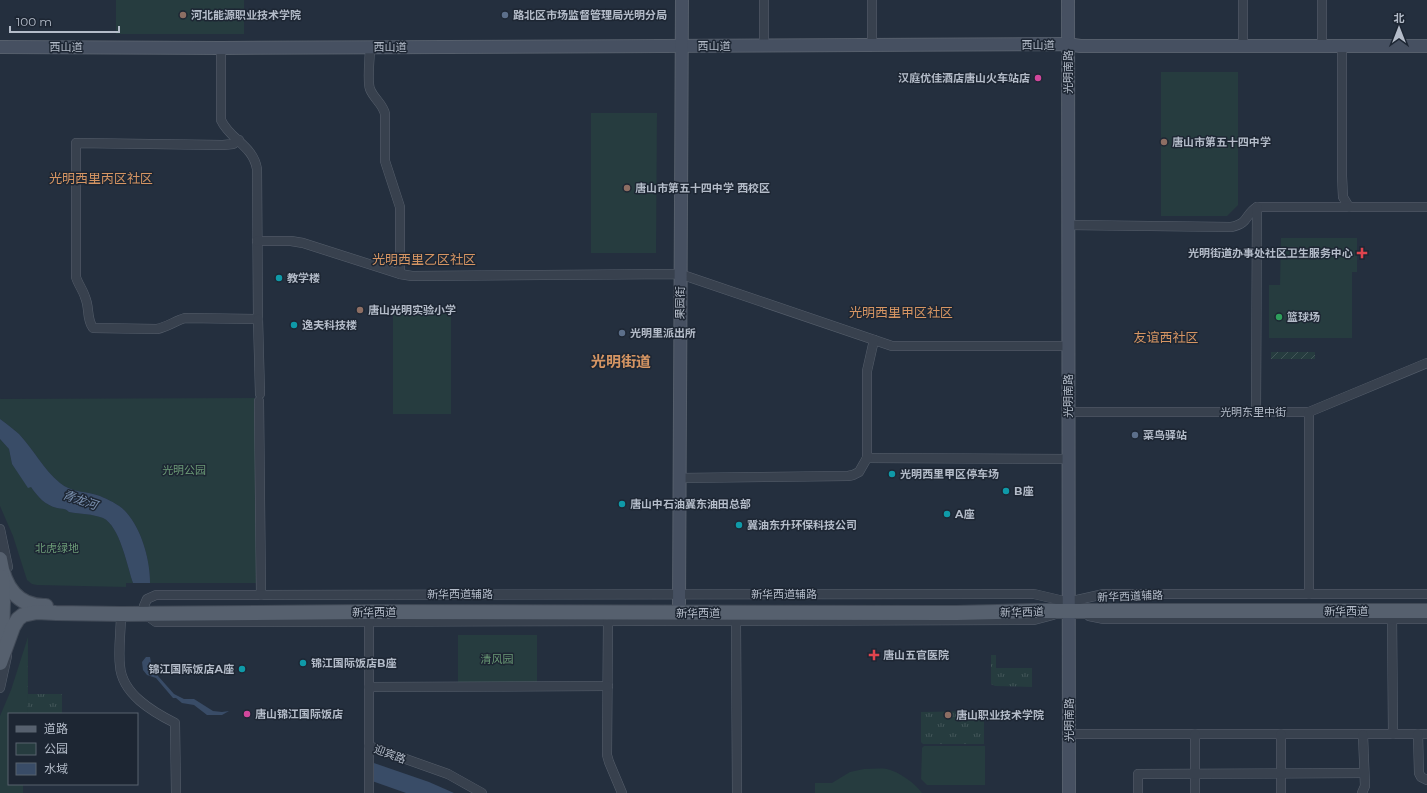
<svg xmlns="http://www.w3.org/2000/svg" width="1427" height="793" font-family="Montserrat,'Noto Sans SC',sans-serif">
	<defs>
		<pattern id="grass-tufts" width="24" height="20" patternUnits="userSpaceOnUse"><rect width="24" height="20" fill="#263c3f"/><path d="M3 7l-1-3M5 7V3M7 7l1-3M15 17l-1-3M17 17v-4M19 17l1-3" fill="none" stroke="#435659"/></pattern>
		<pattern id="garden-furrows" width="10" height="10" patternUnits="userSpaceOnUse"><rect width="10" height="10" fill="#263c3f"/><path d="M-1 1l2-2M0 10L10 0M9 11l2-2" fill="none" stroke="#435659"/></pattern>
	</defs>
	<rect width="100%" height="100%" fill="#242f3e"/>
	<g fill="url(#grass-tufts)">
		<polygon points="28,637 28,694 62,694 62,714 21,714"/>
		<polygon points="991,655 996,655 996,668 1032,668 1032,687 995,686 991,684"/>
		<polygon points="984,711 984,744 923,744 921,742 921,712"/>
	</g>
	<g fill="#263c3f">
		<rect x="116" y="0" width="128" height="34"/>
		<polygon points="1161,72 1238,72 1238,205 1227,216 1161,216"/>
		<polygon points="591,113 657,113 656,253 591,253"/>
		<polygon points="1281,238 1357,238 1357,272 1352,272 1352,338 1269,338 1269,285 1280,285"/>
		<rect x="393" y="309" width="58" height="105"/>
		<path d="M 255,398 L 256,583 L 150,583 C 150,560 142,530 126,512 C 120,505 109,500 100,496 C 87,491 72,493 60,483 C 43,469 34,450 19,434 C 13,429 7,424 0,419 L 0,399 Z"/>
		<path d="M 0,439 L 9,449 L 12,464 L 28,487 L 31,487 C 38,497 45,505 57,508 C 62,509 65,508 69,512 C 80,514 94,514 103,518 C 120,526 127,566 133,583 L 126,583 L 126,587 L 37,585 L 32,584 L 27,580 L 13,536 L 0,506 Z"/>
		<rect x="458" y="635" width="79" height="47"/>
		<polygon points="28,637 27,714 9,714 9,784 23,784 23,793 0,793 0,716 11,690"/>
		<polygon points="924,746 985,746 985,785 927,785 921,779 922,748"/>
		<path d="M 864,769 C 872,769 880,768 887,769 C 899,772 915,783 922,793 L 815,793 L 815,783 L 832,783 L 850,772 Z"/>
	</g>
	<rect fill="url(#garden-furrows)" x="1271" y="352" width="44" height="7"/>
	<g fill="#394c67">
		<path d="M 0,419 C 7,424 13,429 19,434 C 34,450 43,469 60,483 C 72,493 87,491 100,496 C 109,500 120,505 126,512 C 142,530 150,560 150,583 L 133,583 C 127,566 120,526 103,518 C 93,514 80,514 69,512 C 65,508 62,509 57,508 C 45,505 38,497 31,487 L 28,488 L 12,464 L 9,449 L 0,439 Z"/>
		<polygon points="146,657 150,657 151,663 153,664 158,676 174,694 184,699 194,699 213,711 222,712 229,711 222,715 207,715 194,705 182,703 176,698 173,698 156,678 147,675 143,670 142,662"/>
		<polygon points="371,762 429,782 454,793 406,793 372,781"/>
	</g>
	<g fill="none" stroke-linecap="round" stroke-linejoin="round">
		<g stroke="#565f6c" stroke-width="10">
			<g id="street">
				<polyline points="764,0 764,46"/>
				<polyline points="872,0 872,45"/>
				<polyline points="1243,46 1243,0"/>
				<polyline points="1322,46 1322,0"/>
				<polyline points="1342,46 1342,176 1343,197 1349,207"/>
				<path d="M 370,47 C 370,57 367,81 370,89 C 374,99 383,104 385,114 L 385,161 L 400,207 L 400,274"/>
				<path d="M 221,48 L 221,120 C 230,140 253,145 257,169 L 258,319 L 185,318 C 175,321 167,327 157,329 L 93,328 C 86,318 90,308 85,297 C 83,290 78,284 76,277 L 76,143 L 223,145 L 233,144 L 239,140"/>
				<path d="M 1068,225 L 1231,227 C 1250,223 1244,215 1257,207 L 1427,207"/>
				<polyline points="257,241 291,241 303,243 400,274 412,276 680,274 892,346 1068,346"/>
				<polyline points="258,319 260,394"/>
				<polyline points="259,401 261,595"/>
				<polyline points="1068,412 1309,412 1427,363"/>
				<polyline points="1256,412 1257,207"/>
				<polyline points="1309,412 1309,594"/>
				<polyline points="867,458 1069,459"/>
				<polyline points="680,478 848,476 853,475 859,472 867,458 867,371 874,340"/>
				<polyline points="0,529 8,567"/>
				<polyline points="144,606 147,599 156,595 1034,594 1068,602 1104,594 1427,594"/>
				<polyline points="1392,613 1393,734"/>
				<path d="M 121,614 C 121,631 118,649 120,666 C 122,694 153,712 175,723 L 176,793"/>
				<polyline points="145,614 156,622 207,622 1034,620 1053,615"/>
				<polyline points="1089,616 1104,619 1427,619"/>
				<polyline points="608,621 607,755 609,762 622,793"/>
				<polyline points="736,621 737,793"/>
				<polyline points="369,687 608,686"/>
				<polyline points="0,688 7,656"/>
				<polyline points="1069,734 1427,734"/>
				<polyline points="1195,734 1195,793"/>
				<polyline points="1281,734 1281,793"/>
				<polyline points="1418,734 1419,773 1421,777 1427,780"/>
				<polyline points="369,746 448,774 482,793"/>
				<polyline points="369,793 369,621"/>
				<polyline points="1138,793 1138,774 1364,773"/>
				<polyline points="1362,793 1365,786 1363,735"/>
			</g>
		</g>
		<g stroke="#565f6c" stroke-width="14">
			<g id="secondary">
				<polyline points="1068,0 1069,793"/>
				<polyline points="0,47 221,48 1068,44 1080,46 1427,46"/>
				<polyline points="679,605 682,0"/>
			</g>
		</g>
		<g stroke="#414a57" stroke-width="16">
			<g id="primary">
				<path d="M 0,559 C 4,586 17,607 46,606"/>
				<polyline points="2,577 3,602 2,642"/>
				<polyline points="0,663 13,627 18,619 23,615 37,612 56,613 121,614 368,612 956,613 1034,611 1427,611"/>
			</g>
		</g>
		<use href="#street" stroke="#38414e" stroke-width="9"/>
		<use href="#secondary" stroke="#465061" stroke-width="12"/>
		<use href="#primary" stroke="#56606e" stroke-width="14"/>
	</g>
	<g fill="#8d6e63" stroke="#1d2633" stroke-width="1.5">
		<circle cx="183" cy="15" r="4"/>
		<circle cx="1164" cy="142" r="4"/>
		<circle cx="627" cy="188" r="4"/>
		<circle cx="360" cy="310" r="4"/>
		<circle cx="948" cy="715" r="4"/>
	</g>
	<g fill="#5c6f8a" stroke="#1d2633" stroke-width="1.5">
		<circle cx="505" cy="15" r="4"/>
		<circle cx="622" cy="333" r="4"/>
		<circle cx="1135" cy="435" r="4"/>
	</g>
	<g fill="#d1479c" stroke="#1d2633" stroke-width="1.5">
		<circle cx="1038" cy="78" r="4"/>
		<circle cx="247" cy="714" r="4"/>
	</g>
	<g fill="#e0444e" stroke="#1d2633" stroke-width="1.5">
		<path d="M1360 247h4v4h4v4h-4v4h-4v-4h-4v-4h4z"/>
		<path d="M872 649h4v4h4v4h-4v4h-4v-4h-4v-4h4z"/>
	</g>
	<g fill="#0f9aa8" stroke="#1d2633" stroke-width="1.5">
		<circle cx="279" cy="278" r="4"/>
		<circle cx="294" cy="325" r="4"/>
		<circle cx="892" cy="474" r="4"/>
		<circle cx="1006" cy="491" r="4"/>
		<circle cx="622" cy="504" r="4"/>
		<circle cx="947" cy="514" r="4"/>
		<circle cx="739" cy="525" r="4"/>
		<circle cx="303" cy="663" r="4"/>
		<circle cx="242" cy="669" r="4"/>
	</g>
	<circle fill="#2e9e5b" stroke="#1d2633" stroke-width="1.5" cx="1279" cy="317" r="4"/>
	<g text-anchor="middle" stroke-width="3" stroke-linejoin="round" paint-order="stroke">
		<g font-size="11" font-weight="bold" fill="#b4bcc9" stroke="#1d2633" text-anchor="start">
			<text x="191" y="19">河北能源职业技术学院</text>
			<text x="513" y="19">路北区市场监督管理局光明分局</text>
			<text x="1030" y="82" text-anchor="end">汉庭优佳酒店唐山火车站店</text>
			<text x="1172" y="146">唐山市第五十四中学</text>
			<text x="635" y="192">唐山市第五十四中学 西校区</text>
			<text x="1353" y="257" text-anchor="end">光明街道办事处社区卫生服务中心</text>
			<text x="287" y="282">教学楼</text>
			<text x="368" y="314">唐山光明实验小学</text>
			<text x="1287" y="321">篮球场</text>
			<text x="302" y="329">逸夫科技楼</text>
			<text x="630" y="337">光明里派出所</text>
			<text x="1143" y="439">菜鸟驿站</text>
			<text x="900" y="478">光明西里甲区停车场</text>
			<text x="1014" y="495">B座</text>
			<text x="630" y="508">唐山中石油冀东油田总部</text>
			<text x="955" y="518">A座</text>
			<text x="747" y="529">冀油东升环保科技公司</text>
			<text x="883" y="659">唐山五官医院</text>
			<text x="311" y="667">锦江国际饭店B座</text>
			<text x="234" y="673" text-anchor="end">锦江国际饭店A座</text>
			<text x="255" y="718">唐山锦江国际饭店</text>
			<text x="956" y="719">唐山职业技术学院</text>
		</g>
		<g font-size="11" fill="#b4bcc9" stroke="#1d2633">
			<text x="1038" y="49">西山道</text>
			<text x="714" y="50">西山道</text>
			<text x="66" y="51">西山道</text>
			<text x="390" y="51">西山道</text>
			<text transform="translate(1068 72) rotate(-90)" y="4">光明南路</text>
			<text transform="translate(680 303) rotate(-90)" y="4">果园街</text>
			<text transform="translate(1068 396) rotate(-90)" y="4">光明南路</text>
			<text x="1253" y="416">光明东里中街</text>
			<text x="460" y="598">新华西道辅路</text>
			<text x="784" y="598">新华西道辅路</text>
			<text transform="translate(1130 596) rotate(-2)" y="4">新华西道辅路</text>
			<text x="1346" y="615">新华西道</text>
			<text x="374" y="616">新华西道</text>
			<text transform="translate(1022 612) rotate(-1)" y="4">新华西道</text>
			<text x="698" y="617">新华西道</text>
			<text transform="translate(1069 720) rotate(-90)" y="4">光明南路</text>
			<text transform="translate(390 754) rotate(20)" y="4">迎宾路</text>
		</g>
		<g font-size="11" fill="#6b9a76" stroke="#1d2633">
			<text x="184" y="474">光明公园</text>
			<text x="57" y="552">北虎绿地</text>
			<text x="497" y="663">清风园</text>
		</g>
		<g font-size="12" font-style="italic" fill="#7c92b1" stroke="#1d2633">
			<text transform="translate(80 500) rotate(19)" y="4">青龙河</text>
		</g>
		<g font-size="13" fill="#d59563" stroke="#1d2633">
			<text x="101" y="183">光明西里丙区社区</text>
			<text x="424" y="264">光明西里乙区社区</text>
			<text x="901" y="317">光明西里甲区社区</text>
			<text x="1166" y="342">友谊西社区</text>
		</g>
		<g font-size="15" font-weight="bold" fill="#d59563" stroke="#1d2633">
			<text x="621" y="367">光明街道</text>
		</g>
	</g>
	<rect x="8" y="713" width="130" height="72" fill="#1d2633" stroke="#59626f"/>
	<rect x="16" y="726" width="20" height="6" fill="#56606e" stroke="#59626f"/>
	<text x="44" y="733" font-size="12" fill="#b4bcc9">道路</text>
	<rect x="16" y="743" width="20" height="12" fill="#263c3f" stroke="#59626f"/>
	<text x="44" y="753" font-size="12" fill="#b4bcc9">公园</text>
	<rect x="16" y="763" width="20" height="12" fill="#394c67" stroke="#59626f"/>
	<text x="44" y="773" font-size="12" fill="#b4bcc9">水域</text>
	<g transform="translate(1399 28)" stroke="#1d2633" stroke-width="3" paint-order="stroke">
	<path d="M0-3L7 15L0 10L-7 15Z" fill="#b4bcc9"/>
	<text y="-6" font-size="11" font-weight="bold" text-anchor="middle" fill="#b4bcc9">北</text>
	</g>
	<path d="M10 26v6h109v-6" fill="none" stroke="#b4bcc9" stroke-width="2"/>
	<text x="16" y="26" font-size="12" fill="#b4bcc9" stroke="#1d2633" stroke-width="3" paint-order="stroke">100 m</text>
</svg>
